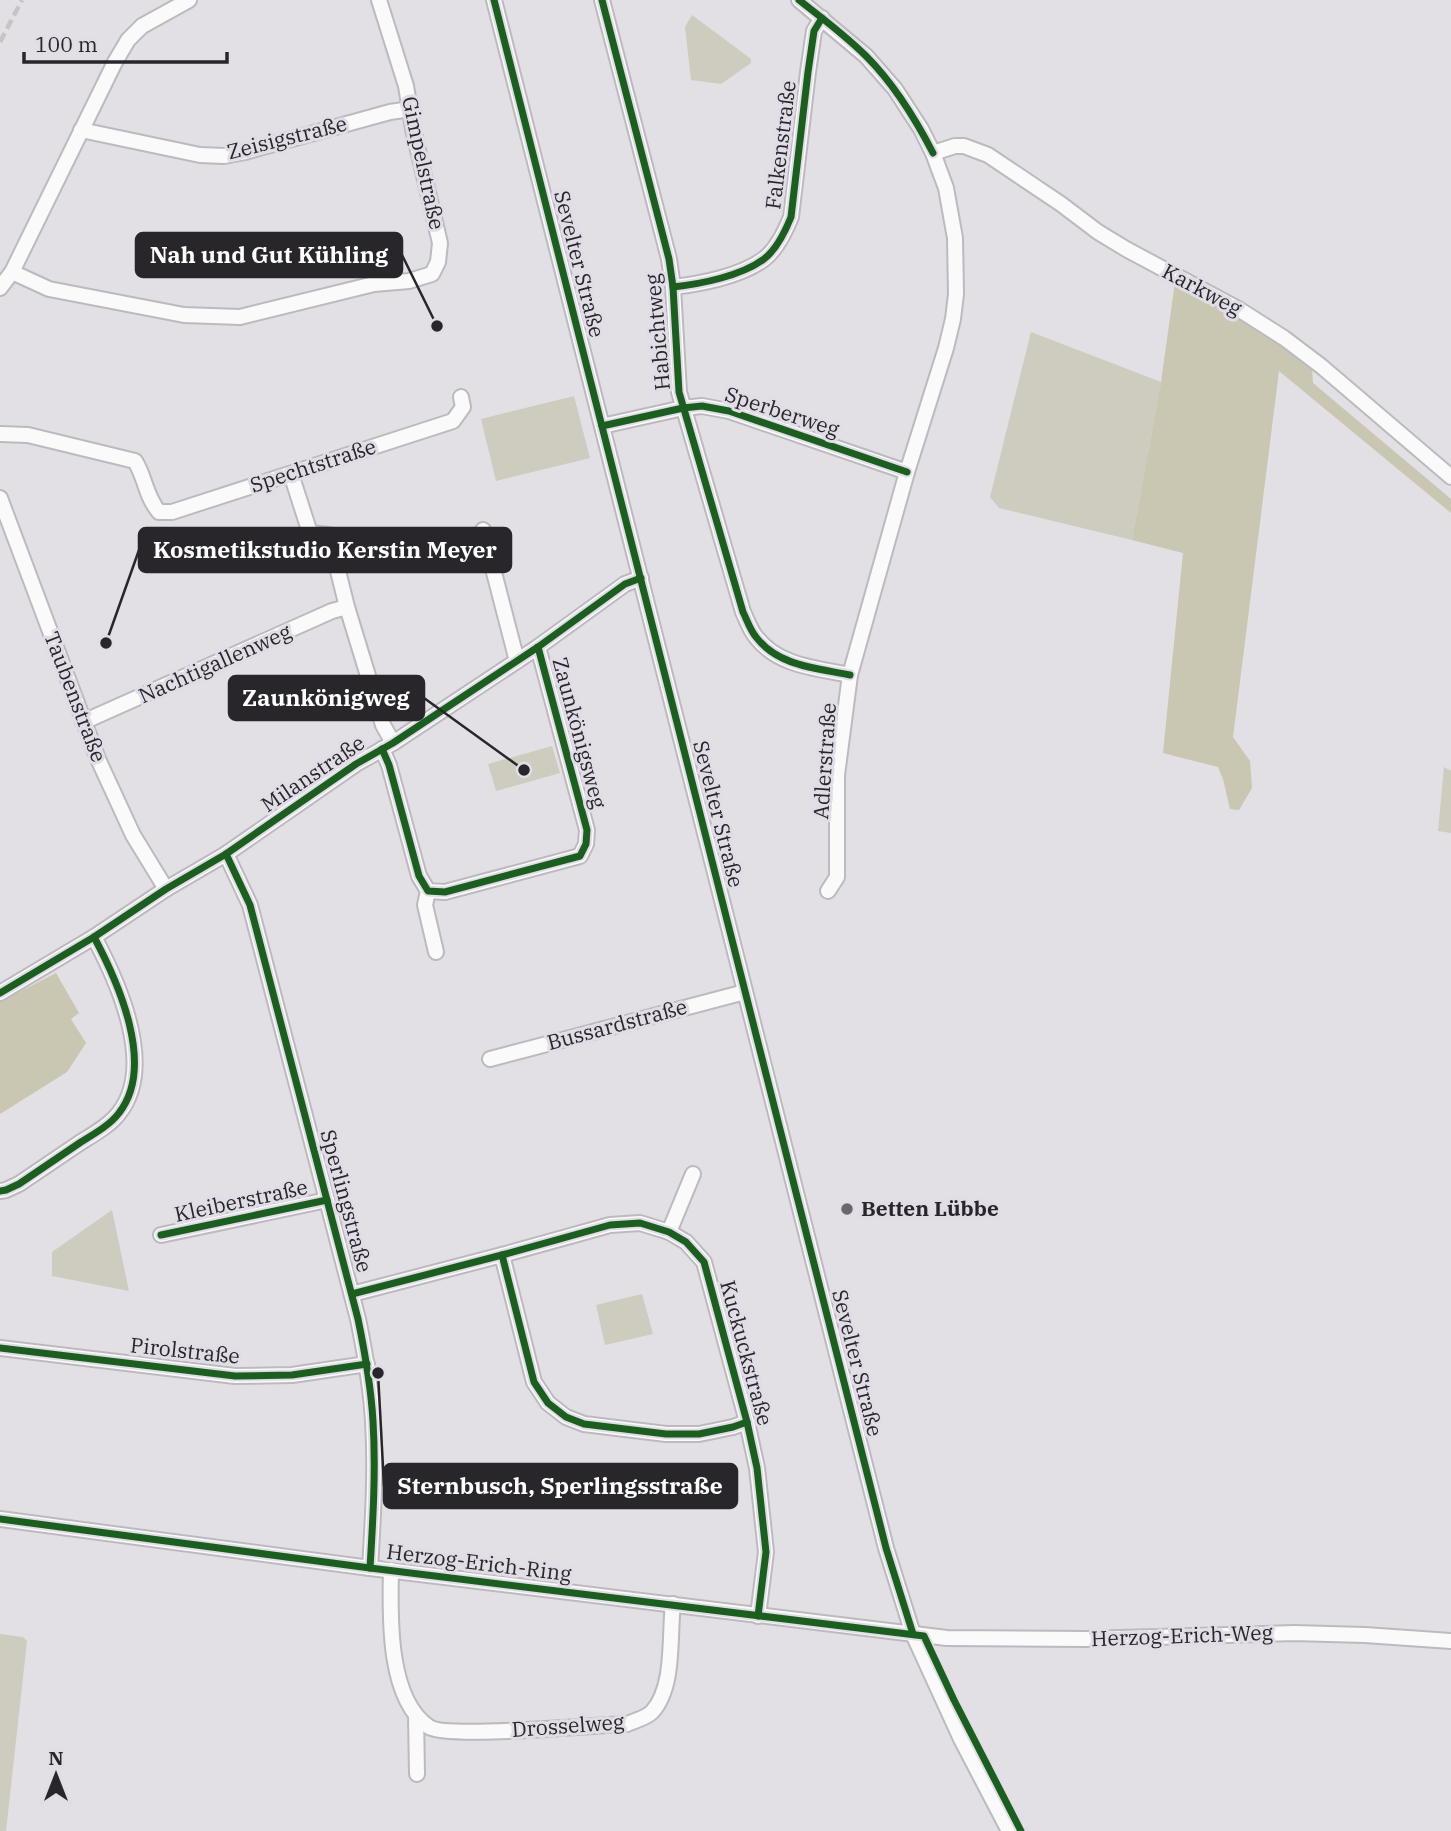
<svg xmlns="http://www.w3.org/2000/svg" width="1451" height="1831" font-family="'IBM Plex Serif',serif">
	<rect width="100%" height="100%" fill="#e2dfe5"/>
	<g fill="#ceccbe">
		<polygon points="692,15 751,59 751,63 721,84 691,80 685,27"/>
		<polygon points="1031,332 1161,382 1132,540 999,508 990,497"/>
		<polygon points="574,396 590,458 496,481 481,419"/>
		<polygon points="552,746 560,773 496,791 488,764"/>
		<polygon points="1444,767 1451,771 1451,833 1438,831"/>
		<polygon points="112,1210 129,1291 52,1276 52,1252"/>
		<polygon points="642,1294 653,1334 605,1345 596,1305"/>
		<polygon points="0,1634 23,1637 27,1641 6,1831 0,1831"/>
	</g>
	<g fill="#c9c6b2">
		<path d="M 1175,282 C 1223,308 1270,334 1312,370 L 1313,383 L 1451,499 L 1451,513 L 1279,371 L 1233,737 L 1250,761 L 1252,788 L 1239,810 L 1230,809 L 1223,779 L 1218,767 L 1163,753 L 1183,553 L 1132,540 L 1161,382 Z"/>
		<polygon points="56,973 79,1013 71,1019 86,1043 67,1072 0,1114 0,1002"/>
	</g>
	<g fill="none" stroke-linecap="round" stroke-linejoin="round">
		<g stroke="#bdbabf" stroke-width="18">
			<g id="minor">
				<polyline points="494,0 886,1548 913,1634 961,1739 1009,1831"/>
				<path d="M 602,0 L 669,259 L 673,287 L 679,392 L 743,612 C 747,620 750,630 756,637 C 778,666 816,668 850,675"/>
				<polyline points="799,0 866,56 895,89 921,129 933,153 946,188 955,238 956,294 953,319 946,348 907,472 850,675 837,775 837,877 828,891"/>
				<polyline points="81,130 200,155 224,156 245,152 390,112 410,109"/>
				<polyline points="933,153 955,146 964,146 988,155 1061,204 1098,232 1126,249 1240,310 1284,338 1321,366 1451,477"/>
				<polyline points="12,272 49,289 158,310 184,315 240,317 374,284 409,281 432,274 438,262 440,243 413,129 406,86 379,0"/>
				<path d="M 673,287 C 701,284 741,276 764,259 C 777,249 785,232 791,217 L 808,72 L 814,31 L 822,18"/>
				<polyline points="0,288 12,272 115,62 128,40 142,26 189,0"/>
				<polyline points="602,426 683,408 702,406 729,411 907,472"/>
				<path d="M 0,434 L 28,435 L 135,461 C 146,479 145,495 159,512 L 172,512 L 453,421 L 463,407 L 461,397"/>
				<polyline points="291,474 310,533 329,535 347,607 383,725 393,743"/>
				<polyline points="0,498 98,759 133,835 166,889"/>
				<polyline points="483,530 517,661"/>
				<polyline points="83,722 332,611 347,607"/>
				<polyline points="382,749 389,765 419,876 428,891 445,892 580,856 586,844 587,830 538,647"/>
				<path d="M 226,854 L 250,905 L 358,1319 C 365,1353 371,1387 373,1421 C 376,1470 373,1519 370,1568"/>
				<polyline points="428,891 425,905 436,952"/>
				<polyline points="0,993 94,937 166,889 226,854 356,764 393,743 538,647 625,584 641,578"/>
				<polyline points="490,1059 745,992"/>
				<path d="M 0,1191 L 6,1190 L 19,1184 C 40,1170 60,1156 81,1142 C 94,1134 110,1125 119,1113 C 156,1066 118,982 94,937"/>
				<polyline points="669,1232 693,1174"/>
				<polyline points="161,1235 327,1200"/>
				<polyline points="502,1255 534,1382 548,1403 566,1417 584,1424 666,1434 699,1434 733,1427 747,1422"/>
				<polyline points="352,1294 502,1255 610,1225 640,1223 669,1232 686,1242 704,1262 747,1422 757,1468 766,1552 758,1616"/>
				<polyline points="0,1348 235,1376 292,1375 367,1364"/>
				<polyline points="0,1519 370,1568 947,1638 1085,1639 1294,1633 1365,1635 1451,1641"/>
				<path d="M 391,1570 C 390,1614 387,1699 429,1727 C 447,1739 595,1725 627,1724 C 634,1721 646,1718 652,1712 C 675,1687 669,1637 673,1604"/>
				<polyline points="416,1716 417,1774"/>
			</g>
		</g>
		<use href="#minor" stroke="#fbfafb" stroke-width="14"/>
		<polyline stroke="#c5c5c6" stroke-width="4.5" stroke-dasharray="10 5" stroke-linecap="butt" points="0,42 22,0"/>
		<g stroke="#e1dde7" stroke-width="11">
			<g id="cycleway">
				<polyline points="494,0 886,1548 913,1634"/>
				<path d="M 602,0 L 669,259 L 673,287 L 679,392 L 743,612 C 747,620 750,630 756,637 C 778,666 816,668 850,675"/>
				<path d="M 799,0 C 822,18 845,35 866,56 C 894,84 915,118 933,153"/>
				<path d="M 673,287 C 701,284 741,276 764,259 C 777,249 785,232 791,217 L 808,72 L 814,31 L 822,18"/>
				<polyline points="602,426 683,408 702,406 729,411 907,472"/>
				<polyline points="382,749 389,765 419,876 428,891 445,892 580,856 586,844 587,830 538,647"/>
				<path d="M 226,854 L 250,905 L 358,1319 C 365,1353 371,1387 373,1421 C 376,1470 373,1519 370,1568"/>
				<polyline points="0,993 94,937 166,889 226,854 356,764 393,743 538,647 625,584 641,578"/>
				<path d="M 0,1191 L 6,1190 L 19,1184 C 40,1170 60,1156 81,1142 C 94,1134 110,1125 119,1113 C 156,1066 118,982 94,937"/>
				<polyline points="161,1235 327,1200"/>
				<polyline points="502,1255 534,1382 548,1403 566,1417 584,1424 666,1434 699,1434 733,1427 747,1422"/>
				<polyline points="352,1294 502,1255 610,1225 640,1223 669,1232 686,1242 704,1262 747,1422 757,1468 766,1552 758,1616"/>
				<polyline points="0,1348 235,1376 292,1375 367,1364"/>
				<polyline points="0,1519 370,1568 924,1636 954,1700 1021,1831"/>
			</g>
		</g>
		<use href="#cycleway" stroke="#1b5e20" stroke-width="7"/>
	</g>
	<circle fill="#69676b" stroke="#e1dde7" stroke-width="2.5" cx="847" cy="1209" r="7"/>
	<g text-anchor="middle" stroke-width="6" stroke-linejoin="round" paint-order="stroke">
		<g font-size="21" fill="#28262a" stroke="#e1dde7">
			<text transform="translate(287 138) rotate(-14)" y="7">Zeisigstraße</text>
			<text transform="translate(781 145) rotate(-83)" y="7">Falkenstraße</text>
			<text transform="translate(423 163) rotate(78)" y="7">Gimpelstraße</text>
			<text transform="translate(579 264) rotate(76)" y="7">Sevelter Straße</text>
			<text transform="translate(1202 290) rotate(28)" y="7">Karkweg</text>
			<text transform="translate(658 332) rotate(-95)" y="7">Habichtweg</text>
			<text transform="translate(782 412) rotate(18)" y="7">Sperberweg</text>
			<text transform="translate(313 466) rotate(-18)" y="7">Spechtstraße</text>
			<text transform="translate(215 664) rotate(-24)" y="7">Nachtigallenweg</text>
			<text transform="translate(75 697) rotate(69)" y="7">Taubenstraße</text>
			<text transform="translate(579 733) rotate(75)" y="7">Zaunkönigsweg</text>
			<text transform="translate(825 761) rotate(-86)" y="7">Adlerstraße</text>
			<text transform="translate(313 774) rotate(-34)" y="7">Milanstraße</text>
			<text transform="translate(718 814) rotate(76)" y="7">Sevelter Straße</text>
			<text transform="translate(617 1025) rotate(-15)" y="7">Bussardstraße</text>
			<text transform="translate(241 1201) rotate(-12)" y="7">Kleiberstraße</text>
			<text transform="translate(346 1201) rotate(75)" y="7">Sperlingstraße</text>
			<text transform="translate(185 1351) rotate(6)" y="7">Pirolstraße</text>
			<text transform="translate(746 1353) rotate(75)" y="7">Kuckuckstraße</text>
			<text transform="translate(857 1363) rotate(76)" y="7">Sevelter Straße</text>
			<text transform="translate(479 1563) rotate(7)" y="7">Herzog-Erich-Ring</text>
			<text transform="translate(1182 1636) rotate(-2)" y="7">Herzog-Erich-Weg</text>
			<text transform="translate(568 1726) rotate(-4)" y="7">Drosselweg</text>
		</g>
		<g font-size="21" font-weight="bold" fill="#28262a" stroke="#e1dde7" text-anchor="start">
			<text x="861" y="1216">Betten Lübbe</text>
		</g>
	</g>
	<path fill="none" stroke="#28262a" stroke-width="2.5" d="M437 326L402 255M106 643L139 550M524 770L424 698M378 1373L384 1486"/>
	<g fill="#28262a" stroke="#e1dde7" stroke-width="2.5">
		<circle cx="437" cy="326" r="7"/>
		<circle cx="106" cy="643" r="7"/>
		<circle cx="524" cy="770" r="7"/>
		<circle cx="378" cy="1373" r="7"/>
	</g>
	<g fill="#28262a" stroke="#28262a" stroke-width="2.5">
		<rect x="136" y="233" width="266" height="44" rx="7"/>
		<rect x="139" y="528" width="372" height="44" rx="7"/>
		<rect x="229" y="676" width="195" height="44" rx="7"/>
		<rect x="384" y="1464" width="353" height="44" rx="7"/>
	</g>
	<g font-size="23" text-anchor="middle" font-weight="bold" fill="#fff">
		<text x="269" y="263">Nah und Gut Kühling</text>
		<text x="325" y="558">Kosmetikstudio Kerstin Meyer</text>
		<text x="326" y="706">Zaunkönigweg</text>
		<text x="560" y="1494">Sternbusch, Sperlingsstraße</text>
	</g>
	<g transform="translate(56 1775)" stroke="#e1dde7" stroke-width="5" paint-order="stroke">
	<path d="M0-5L12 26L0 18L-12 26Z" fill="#28262a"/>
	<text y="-10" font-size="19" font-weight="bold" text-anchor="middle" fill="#28262a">N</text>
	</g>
	<path d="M24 52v10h203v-10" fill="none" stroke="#28262a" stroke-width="3.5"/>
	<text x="35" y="52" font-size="21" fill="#28262a" stroke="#e1dde7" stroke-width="5" paint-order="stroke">100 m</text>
</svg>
